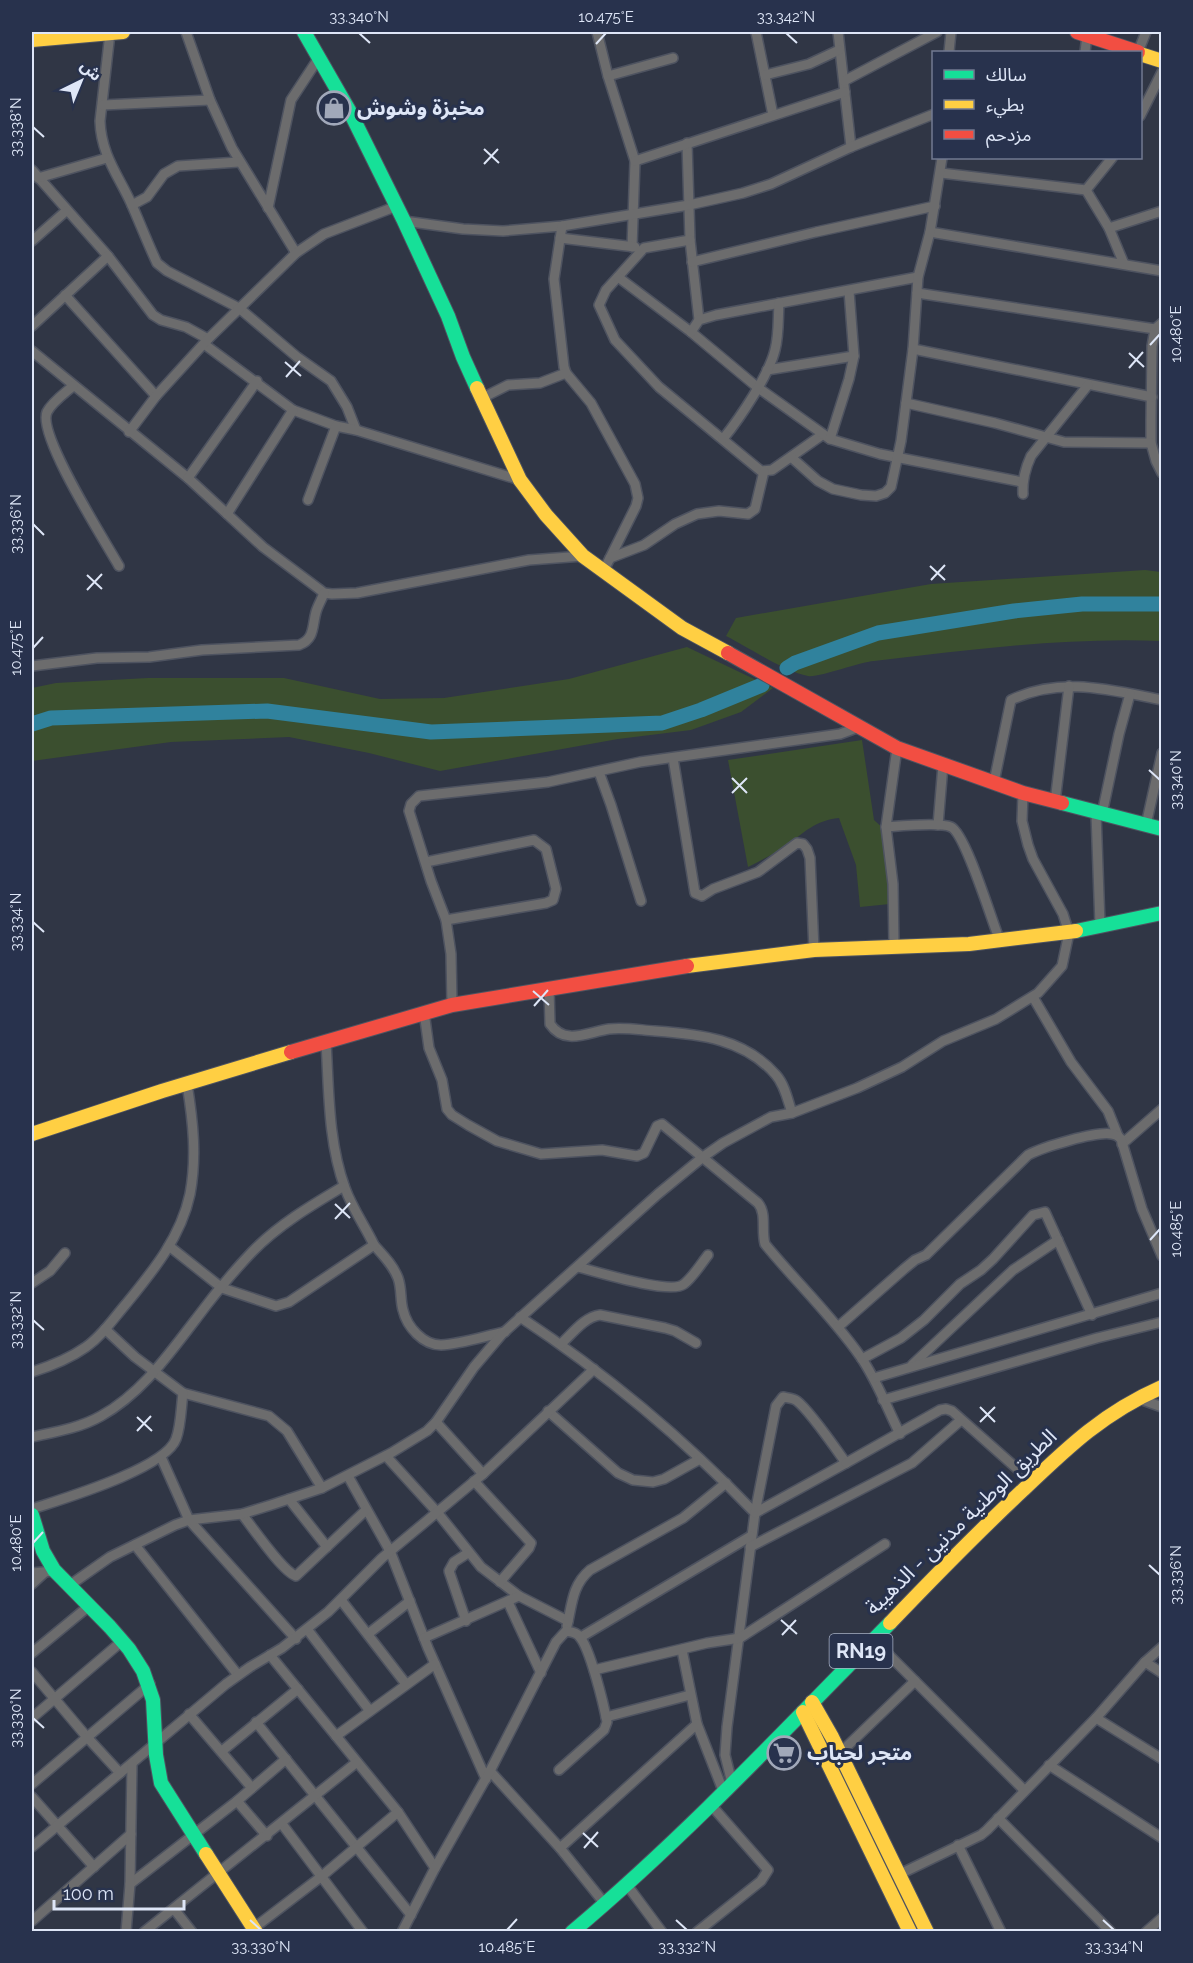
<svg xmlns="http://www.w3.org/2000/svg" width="1193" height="1963" font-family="Raleway,'Noto Sans Arabic',sans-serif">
	<rect width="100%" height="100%" fill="#303645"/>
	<g fill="#3b4f2f">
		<path d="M 1145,570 L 1161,572 L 1161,641 C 1066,637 970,650 874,661 C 859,662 819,678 808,676 C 785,672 748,647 726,636 L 736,618 L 931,584 Z"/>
		<polygon points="687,647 773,688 741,712 691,730 618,739 440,771 369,753 289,737 171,742 32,761 32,688 56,683 148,678 284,678 380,699 444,698 569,679"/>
		<path d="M 862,740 L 874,820 L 884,829 L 891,873 L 890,904 L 860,907 L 856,865 L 839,818 C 816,820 803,833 786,846 C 774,854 761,860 748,867 L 728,760 Z"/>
	</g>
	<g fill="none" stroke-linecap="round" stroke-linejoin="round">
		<g stroke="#30829d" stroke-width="15">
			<polyline points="787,668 795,663 878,633 1014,611 1082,604 1162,604"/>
			<polyline points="32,724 51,718 267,711 431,732 662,723 701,710 762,685"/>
		</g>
		<g stroke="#4e5360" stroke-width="12">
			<g id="street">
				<polyline points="186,32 210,100 232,148 296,253"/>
				<polyline points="597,32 608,76 635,161 632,247"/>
				<polyline points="756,32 773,115"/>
				<polyline points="838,32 851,147"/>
				<path d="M 110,33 L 100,121 C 101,154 118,175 131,203 C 140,223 148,244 157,263 L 167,271 L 239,308 L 297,357 L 331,381 L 347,407 L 356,430"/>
				<polyline points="949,52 951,32"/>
				<polyline points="1085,52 1087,35"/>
				<polyline points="1138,52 1146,32"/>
				<polyline points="765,75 809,64 839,50"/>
				<polyline points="608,76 673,58"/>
				<polyline points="844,81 937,32"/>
				<polyline points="103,105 210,100"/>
				<polyline points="1140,116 1162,72"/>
				<polyline points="687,143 690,240 699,320"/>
				<polyline points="635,161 845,92"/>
				<polyline points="32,170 108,256 153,315 161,320 186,327 208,339"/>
				<polyline points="941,173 1086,190 1109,228 1124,264"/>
				<polyline points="38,178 107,158"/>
				<polyline points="1086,190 1112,158"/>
				<polyline points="132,205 147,197 164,174 178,166 239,162"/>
				<polyline points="268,208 291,100 318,59"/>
				<polyline points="404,221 463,229 503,231 562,226 689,205 743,193 771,184 851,147 934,114"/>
				<polyline points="562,226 554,279 564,367 566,373 591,403 635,484 638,498 636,506 603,572"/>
				<polyline points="1109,228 1162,211"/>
				<polyline points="930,232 1162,271"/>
				<polyline points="560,238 635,247"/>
				<polyline points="690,240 644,248 606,290 599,305 615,340 659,387 761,471 772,470 822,435"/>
				<polyline points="32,241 66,211"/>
				<polyline points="692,262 816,232 935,206"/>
				<polyline points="618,277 691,332 757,387 830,439 880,454 1022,482"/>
				<polyline points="917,293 1155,329"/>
				<polyline points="65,295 156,396"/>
				<polyline points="1162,323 1155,329 1152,346 1151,419 1151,443 1156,461 1162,473"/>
				<polyline points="32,326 108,256"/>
				<polyline points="691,332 699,320 716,315 918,277"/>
				<polyline points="204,344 293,410 336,426 356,430 520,480"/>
				<polyline points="913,349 1152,397"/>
				<polyline points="32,351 188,478 263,547 319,589 324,593 332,594 357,593 529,560 583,556"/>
				<polyline points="767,370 854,356"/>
				<path d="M 73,386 C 65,393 52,402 47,412 C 37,435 105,541 119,566"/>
				<polyline points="482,398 508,385 540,383 566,373"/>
				<polyline points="906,403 995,423 1064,442 1151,443"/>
				<polyline points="129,432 156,396 208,339 296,253 324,234 397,206"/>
				<path d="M 723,439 C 740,418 769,375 775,350 C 779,335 778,318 779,303"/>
				<polyline points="830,439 849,379 854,356 849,291"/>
				<polyline points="791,457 818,481 833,489 861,495 876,496 885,493 891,487 901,441 913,349 918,277 930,232 942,158"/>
				<polyline points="188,478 257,381"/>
				<path d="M 1023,494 C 1022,480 1025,469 1031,456 L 1088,385"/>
				<polyline points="308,500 336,426"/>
				<polyline points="227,514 293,410"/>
				<polyline points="610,558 644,545 675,524 697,514 719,511 748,514 755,509 764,471"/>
				<path d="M 32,666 L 97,658 L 149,657 L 202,650 L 299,645 C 315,639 312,626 316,612 C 318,605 322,599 324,593"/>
				<polyline points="673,758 695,893 702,896 713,889 758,872 797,843 803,844 807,849 810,858 814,950"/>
				<polyline points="599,772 611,805 641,901"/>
				<path d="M 994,782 L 1011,700 C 1061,676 1110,690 1162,700"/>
				<polyline points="1055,802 1069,686"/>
				<polyline points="1096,813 1100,925"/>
				<polyline points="1102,814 1119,734 1130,694"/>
				<polyline points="938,825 943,765"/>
				<polyline points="1146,825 1162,753"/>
				<path d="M 886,827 C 900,826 940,822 951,827 C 966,834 992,922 1000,941"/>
				<polyline points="426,862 534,840 546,849 556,889 553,900 546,903 446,920"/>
				<polyline points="894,947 893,884 886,827 897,748"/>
				<path d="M 549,989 L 550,1024 C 565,1046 588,1032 609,1029 C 624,1027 640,1030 655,1031 C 700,1034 745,1039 776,1075 C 785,1085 788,1101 792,1113"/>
				<polyline points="1033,997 1071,1062 1108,1111 1118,1136"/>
				<polyline points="452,1005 451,954 446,920 431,881 409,811 411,804 419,796 548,782 640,762 840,734 859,727"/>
				<path d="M 424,1012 L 429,1048 L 442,1080 L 447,1109 L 452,1115 L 468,1125 L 497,1141 L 541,1154 L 602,1150 L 637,1156 L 644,1153 L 657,1126 L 662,1124 L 758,1203 C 767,1214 761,1230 765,1244 C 796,1282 832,1316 860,1356 C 877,1380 887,1408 900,1434"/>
				<polyline points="1122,1144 1162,1109"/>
				<path d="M 374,1245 C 383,1255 393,1265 398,1278 C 402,1289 400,1300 403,1310 C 407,1327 423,1345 441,1345 C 462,1344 485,1336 505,1332"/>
				<path d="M 169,1246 L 222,1288 L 276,1306 L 289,1302 L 374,1245 C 365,1226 352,1208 345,1188 C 328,1142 329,1090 326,1042"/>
				<path d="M 578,1267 C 597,1272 671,1295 684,1284 C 693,1277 701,1264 708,1255"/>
				<polyline points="32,1283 50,1271 65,1253"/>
				<path d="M 520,1317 C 605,1373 685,1440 755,1513 L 727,1727 L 725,1755 L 732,1783"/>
				<path d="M 838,1327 L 904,1269 L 915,1260 L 926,1255 L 1028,1155 C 1043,1147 1096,1131 1112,1134 C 1117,1135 1118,1136 1121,1139 L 1142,1209 L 1162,1256"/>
				<polyline points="105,1329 135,1357 183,1393 269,1416 287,1431 322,1488"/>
				<path d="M 561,1344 C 572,1334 584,1317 600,1315 L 665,1328 L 675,1331 L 696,1343"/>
				<polyline points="862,1359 901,1338 924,1320 960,1284 981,1270 993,1259 1033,1215 1045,1212 1092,1315"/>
				<polyline points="912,1365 1013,1270 1058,1240"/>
				<path d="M 32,1372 C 51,1366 69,1359 86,1347 C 102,1336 113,1319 126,1304 C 153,1271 181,1237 190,1194 C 197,1157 193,1121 187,1084"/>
				<polyline points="874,1378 1162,1293"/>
				<path d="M 783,1397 C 788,1398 793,1398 797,1401 C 810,1411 836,1449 846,1463 L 755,1513 L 776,1406 Z"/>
				<polyline points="1137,1398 1162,1407"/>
				<polyline points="883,1400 1097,1338 1162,1322"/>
				<polyline points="548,1411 618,1473 633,1480 653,1482 664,1479 700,1459"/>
				<polyline points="436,1422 483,1474"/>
				<path d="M 32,1437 C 55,1432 80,1428 101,1416 C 142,1393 168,1355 196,1319 C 213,1296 232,1273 252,1252 C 278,1225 312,1205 344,1186"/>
				<polyline points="386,1456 437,1512 481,1567 519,1596 568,1621"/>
				<polyline points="161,1457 189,1520 296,1639"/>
				<polyline points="846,1463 940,1410 946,1409 952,1411 1031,1481"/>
				<polyline points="348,1476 390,1551 428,1648 486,1779"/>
				<polyline points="474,1481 531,1543 529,1548 500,1582"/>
				<polyline points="289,1499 327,1547"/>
				<path d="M 32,1509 C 62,1499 165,1469 176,1439 C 181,1426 181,1408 183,1393"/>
				<path d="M 242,1514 C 253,1528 282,1571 296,1576 L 366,1510"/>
				<polyline points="135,1545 238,1675"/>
				<polyline points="750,1547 912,1463 961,1420"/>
				<polyline points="32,1573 54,1571"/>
				<polyline points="32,1584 45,1572"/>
				<polyline points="70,1585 110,1557 175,1525 189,1520 242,1514 271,1505 322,1488 391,1453 427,1431 436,1422 474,1367 502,1334 658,1194 703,1157 723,1143 771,1117 792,1113 857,1088 902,1067 943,1041 996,1019 1038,993 1062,966 1069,933 1063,914 1033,859 1028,845 1022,821 1023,793"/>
				<polyline points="341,1600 406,1684"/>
				<polyline points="508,1602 541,1673"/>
				<polyline points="466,1621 449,1571 454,1562 468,1553"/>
				<path d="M 567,1626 C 572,1605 572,1585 590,1570 L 683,1518 L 726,1483"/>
				<polyline points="307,1629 370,1711"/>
				<polyline points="368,1634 410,1601"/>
				<polyline points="581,1637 751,1536"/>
				<polyline points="424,1638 519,1596"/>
				<polyline points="873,1639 1024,1790"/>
				<polyline points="682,1650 697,1724 724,1793"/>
				<polyline points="32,1653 89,1606"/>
				<polyline points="270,1655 398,1812 435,1868"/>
				<polyline points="1145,1662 1162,1673"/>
				<polyline points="594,1670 707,1643 740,1638 885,1544"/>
				<polyline points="32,1672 86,1736 120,1773"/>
				<polyline points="189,1714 252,1788"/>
				<polyline points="606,1717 690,1695"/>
				<polyline points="32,1718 121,1642"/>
				<polyline points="1096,1718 1162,1759"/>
				<polyline points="256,1722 411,1915"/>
				<polyline points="336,1736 435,1664"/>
				<polyline points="222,1751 298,1689"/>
				<polyline points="840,1753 915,1681"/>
				<polyline points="1049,1765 1162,1838"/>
				<polyline points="490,1771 560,1848 605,1904"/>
				<polyline points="32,1784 150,1684"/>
				<polyline points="32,1797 94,1867"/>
				<polyline points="237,1801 267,1836"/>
				<polyline points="998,1818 1111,1932"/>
				<polyline points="282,1824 363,1932"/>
				<polyline points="958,1845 1001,1932"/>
				<polyline points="32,1847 226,1684 250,1667 282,1648 328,1612 382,1558 483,1474 594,1369"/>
				<polyline points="560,1848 697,1724"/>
				<polyline points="900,1874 981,1835 987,1830 1096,1718 1145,1662 1162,1647"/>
				<polyline points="130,1884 237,1801 286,1759"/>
				<polyline points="627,1885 662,1932"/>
				<polyline points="174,1909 192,1932"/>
				<polyline points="32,1921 131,1834"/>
				<polyline points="254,1928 322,1876 398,1812"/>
				<polyline points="126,1932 130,1884 132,1764"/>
				<polyline points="144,1932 357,1762"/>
				<path d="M 402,1932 L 435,1868 L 490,1771 L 556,1642 L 566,1631 C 571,1632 576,1632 579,1636 C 590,1647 604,1706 607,1722 L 604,1730 L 559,1770"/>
				<polyline points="697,1932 761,1881 768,1870 711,1805"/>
				<polyline points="1146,1932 1162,1918"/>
			</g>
		</g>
		<g stroke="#4e5360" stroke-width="16">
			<g id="fast">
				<polyline points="304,32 350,112 404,221 448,316 463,357 477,388"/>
				<polyline points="1062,803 1162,829"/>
				<polyline points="1076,931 1162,913"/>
				<polyline points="32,1515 43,1551 54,1570 110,1627 129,1649 143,1671 153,1700 156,1755 161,1783 206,1854"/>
				<path d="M 572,1932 C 685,1837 786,1729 890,1623"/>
			</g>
		</g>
		<g stroke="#4e5360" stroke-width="16">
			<g id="slow">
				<polyline points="32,40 123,32"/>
				<polyline points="1140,54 1162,61"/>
				<polyline points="477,388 520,480 546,515 583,556 682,628 728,653"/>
				<polyline points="687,966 814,950 969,944 1076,931"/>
				<polyline points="32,1134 162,1091 291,1052"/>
				<path d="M 890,1623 C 933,1578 977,1533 1023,1490 C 1068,1447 1103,1413 1162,1387"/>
				<polyline points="812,1702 832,1737 927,1932"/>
				<polyline points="803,1712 910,1932"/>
				<polyline points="206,1854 256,1932"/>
			</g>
		</g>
		<g stroke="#4e5360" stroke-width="16">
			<g id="jam">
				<polyline points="1077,32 1138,52"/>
				<polyline points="728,653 897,748 1023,793 1062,803"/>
				<polyline points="291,1052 452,1005 687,966"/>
			</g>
		</g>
		<use href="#street" stroke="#6c6c6d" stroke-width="9"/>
		<use href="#fast" stroke="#16e098" stroke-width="14"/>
		<use href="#slow" stroke="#ffcf43" stroke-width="14"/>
		<use href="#jam" stroke="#f24e42" stroke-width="14"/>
	</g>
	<path fill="none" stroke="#dee6f7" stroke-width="2" d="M 359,33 L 370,43M 786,33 L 797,43M 596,44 L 606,33M 33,127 L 44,137M 484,149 L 499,163M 484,164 L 498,149M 1150,345 L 1160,334M 1129,353 L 1144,367M 285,362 L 301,376M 1129,368 L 1143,352M 286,377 L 300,361M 33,524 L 44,535M 930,566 L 945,580M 87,575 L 102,589M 931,580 L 945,565M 87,590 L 102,574M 33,648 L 43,637M 1149,770 L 1160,780M 732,778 L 747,793M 732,793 L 747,778M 33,922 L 44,932M 533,991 L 549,1005M 534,1006 L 548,990M 335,1204 L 350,1218M 335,1219 L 350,1203M 1150,1240 L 1160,1229M 33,1320 L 44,1330M 980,1407 L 995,1422M 137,1417 L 152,1431M 980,1422 L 995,1407M 137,1431 L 151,1416M 33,1543 L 43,1532M 1149,1565 L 1160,1575M 781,1620 L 797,1634M 782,1635 L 796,1620M 33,1718 L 44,1728M 583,1833 L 598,1847M 584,1848 L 598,1832M 250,1920 L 261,1930M 676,1920 L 687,1930M 1103,1920 L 1114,1930M 507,1930 L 517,1919"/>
	<defs>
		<g id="shop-ring" transform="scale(1.725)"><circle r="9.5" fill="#28324d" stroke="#a1a8b9" stroke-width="1.5"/><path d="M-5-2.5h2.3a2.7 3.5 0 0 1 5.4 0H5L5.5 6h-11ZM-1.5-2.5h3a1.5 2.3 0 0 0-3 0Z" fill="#a1a8b9"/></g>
		<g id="supermarket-ring" transform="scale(1.725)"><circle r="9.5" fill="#28324d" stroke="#a1a8b9" stroke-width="1.5"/><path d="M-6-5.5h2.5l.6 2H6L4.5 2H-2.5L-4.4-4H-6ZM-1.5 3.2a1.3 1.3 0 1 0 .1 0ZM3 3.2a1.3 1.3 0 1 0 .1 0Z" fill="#a1a8b9"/></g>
	</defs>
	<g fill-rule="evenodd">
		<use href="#shop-ring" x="334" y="108"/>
		<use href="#supermarket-ring" x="784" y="1753"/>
	</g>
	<g text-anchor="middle" stroke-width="6" stroke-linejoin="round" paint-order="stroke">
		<rect fill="#28324d" stroke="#a7b0c4" stroke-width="1.5" x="829.5" y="1634" width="63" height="34" rx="4.5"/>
		<g font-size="20" font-weight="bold" fill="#dee6f7">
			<text x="861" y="1658">RN19</text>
		</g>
		<g font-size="21" font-weight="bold" fill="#dee6f7" stroke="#28324d" text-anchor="start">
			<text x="357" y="115">مخبزة وشوش</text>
			<text x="807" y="1760">متجر لحباب</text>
		</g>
		<g font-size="21" fill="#dee6f7" stroke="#28324d">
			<text transform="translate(961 1522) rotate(-44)" y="7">الطريق الوطنية مدنين - الذهيبة</text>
		</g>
	</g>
	<rect width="1193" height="1963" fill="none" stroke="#28324d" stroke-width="66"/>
	<rect x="932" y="51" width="210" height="108" fill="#28324d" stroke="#717a91" stroke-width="1.5"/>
	<rect x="944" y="70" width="30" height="9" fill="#16e098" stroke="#717a91" stroke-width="1.5"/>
	<text x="986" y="81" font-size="18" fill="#dee6f7">سالك</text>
	<rect x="944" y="100" width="30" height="9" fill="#ffcf43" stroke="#717a91" stroke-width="1.5"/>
	<text x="986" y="111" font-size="18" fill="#dee6f7">بطيء</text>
	<rect x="944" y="130" width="30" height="9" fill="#f24e42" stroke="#717a91" stroke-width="1.5"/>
	<text x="986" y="141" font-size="18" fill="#dee6f7">مزدحم</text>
	<g transform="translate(81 81) rotate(43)" stroke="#28324d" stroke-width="4.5" paint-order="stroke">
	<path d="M0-4.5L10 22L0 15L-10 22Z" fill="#dee6f7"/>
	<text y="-9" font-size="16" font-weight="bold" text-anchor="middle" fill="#dee6f7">ش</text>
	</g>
	<path d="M54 1900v9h130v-9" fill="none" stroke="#dee6f7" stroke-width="3"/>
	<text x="63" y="1900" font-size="18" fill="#dee6f7" stroke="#28324d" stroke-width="4.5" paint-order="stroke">100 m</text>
	<rect x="33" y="33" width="1127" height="1897" fill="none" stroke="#dee6f7" stroke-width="2"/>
	<g font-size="15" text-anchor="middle" fill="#dee6f7">
		<text x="359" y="22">33.340°N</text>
		<text x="606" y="22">10.475°E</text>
		<text x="786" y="22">33.342°N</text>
		<text transform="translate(16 127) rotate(-90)" y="5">33.338°N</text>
		<text transform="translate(1176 334) rotate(-90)" y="5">10.480°E</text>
		<text transform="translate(16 524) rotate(-90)" y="5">33.336°N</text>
		<text transform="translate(16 648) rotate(-90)" y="5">10.475°E</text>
		<text transform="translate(1176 780) rotate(-90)" y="5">33.340°N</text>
		<text transform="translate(16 922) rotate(-90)" y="5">33.334°N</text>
		<text transform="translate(1176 1229) rotate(-90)" y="5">10.485°E</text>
		<text transform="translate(16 1320) rotate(-90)" y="5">33.332°N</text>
		<text transform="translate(16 1543) rotate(-90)" y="5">10.480°E</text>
		<text transform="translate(1176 1575) rotate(-90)" y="5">33.336°N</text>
		<text transform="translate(16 1718) rotate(-90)" y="5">33.330°N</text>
		<text x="261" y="1952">33.330°N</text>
		<text x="507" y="1952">10.485°E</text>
		<text x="687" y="1952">33.332°N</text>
		<text x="1114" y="1952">33.334°N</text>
	</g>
</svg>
